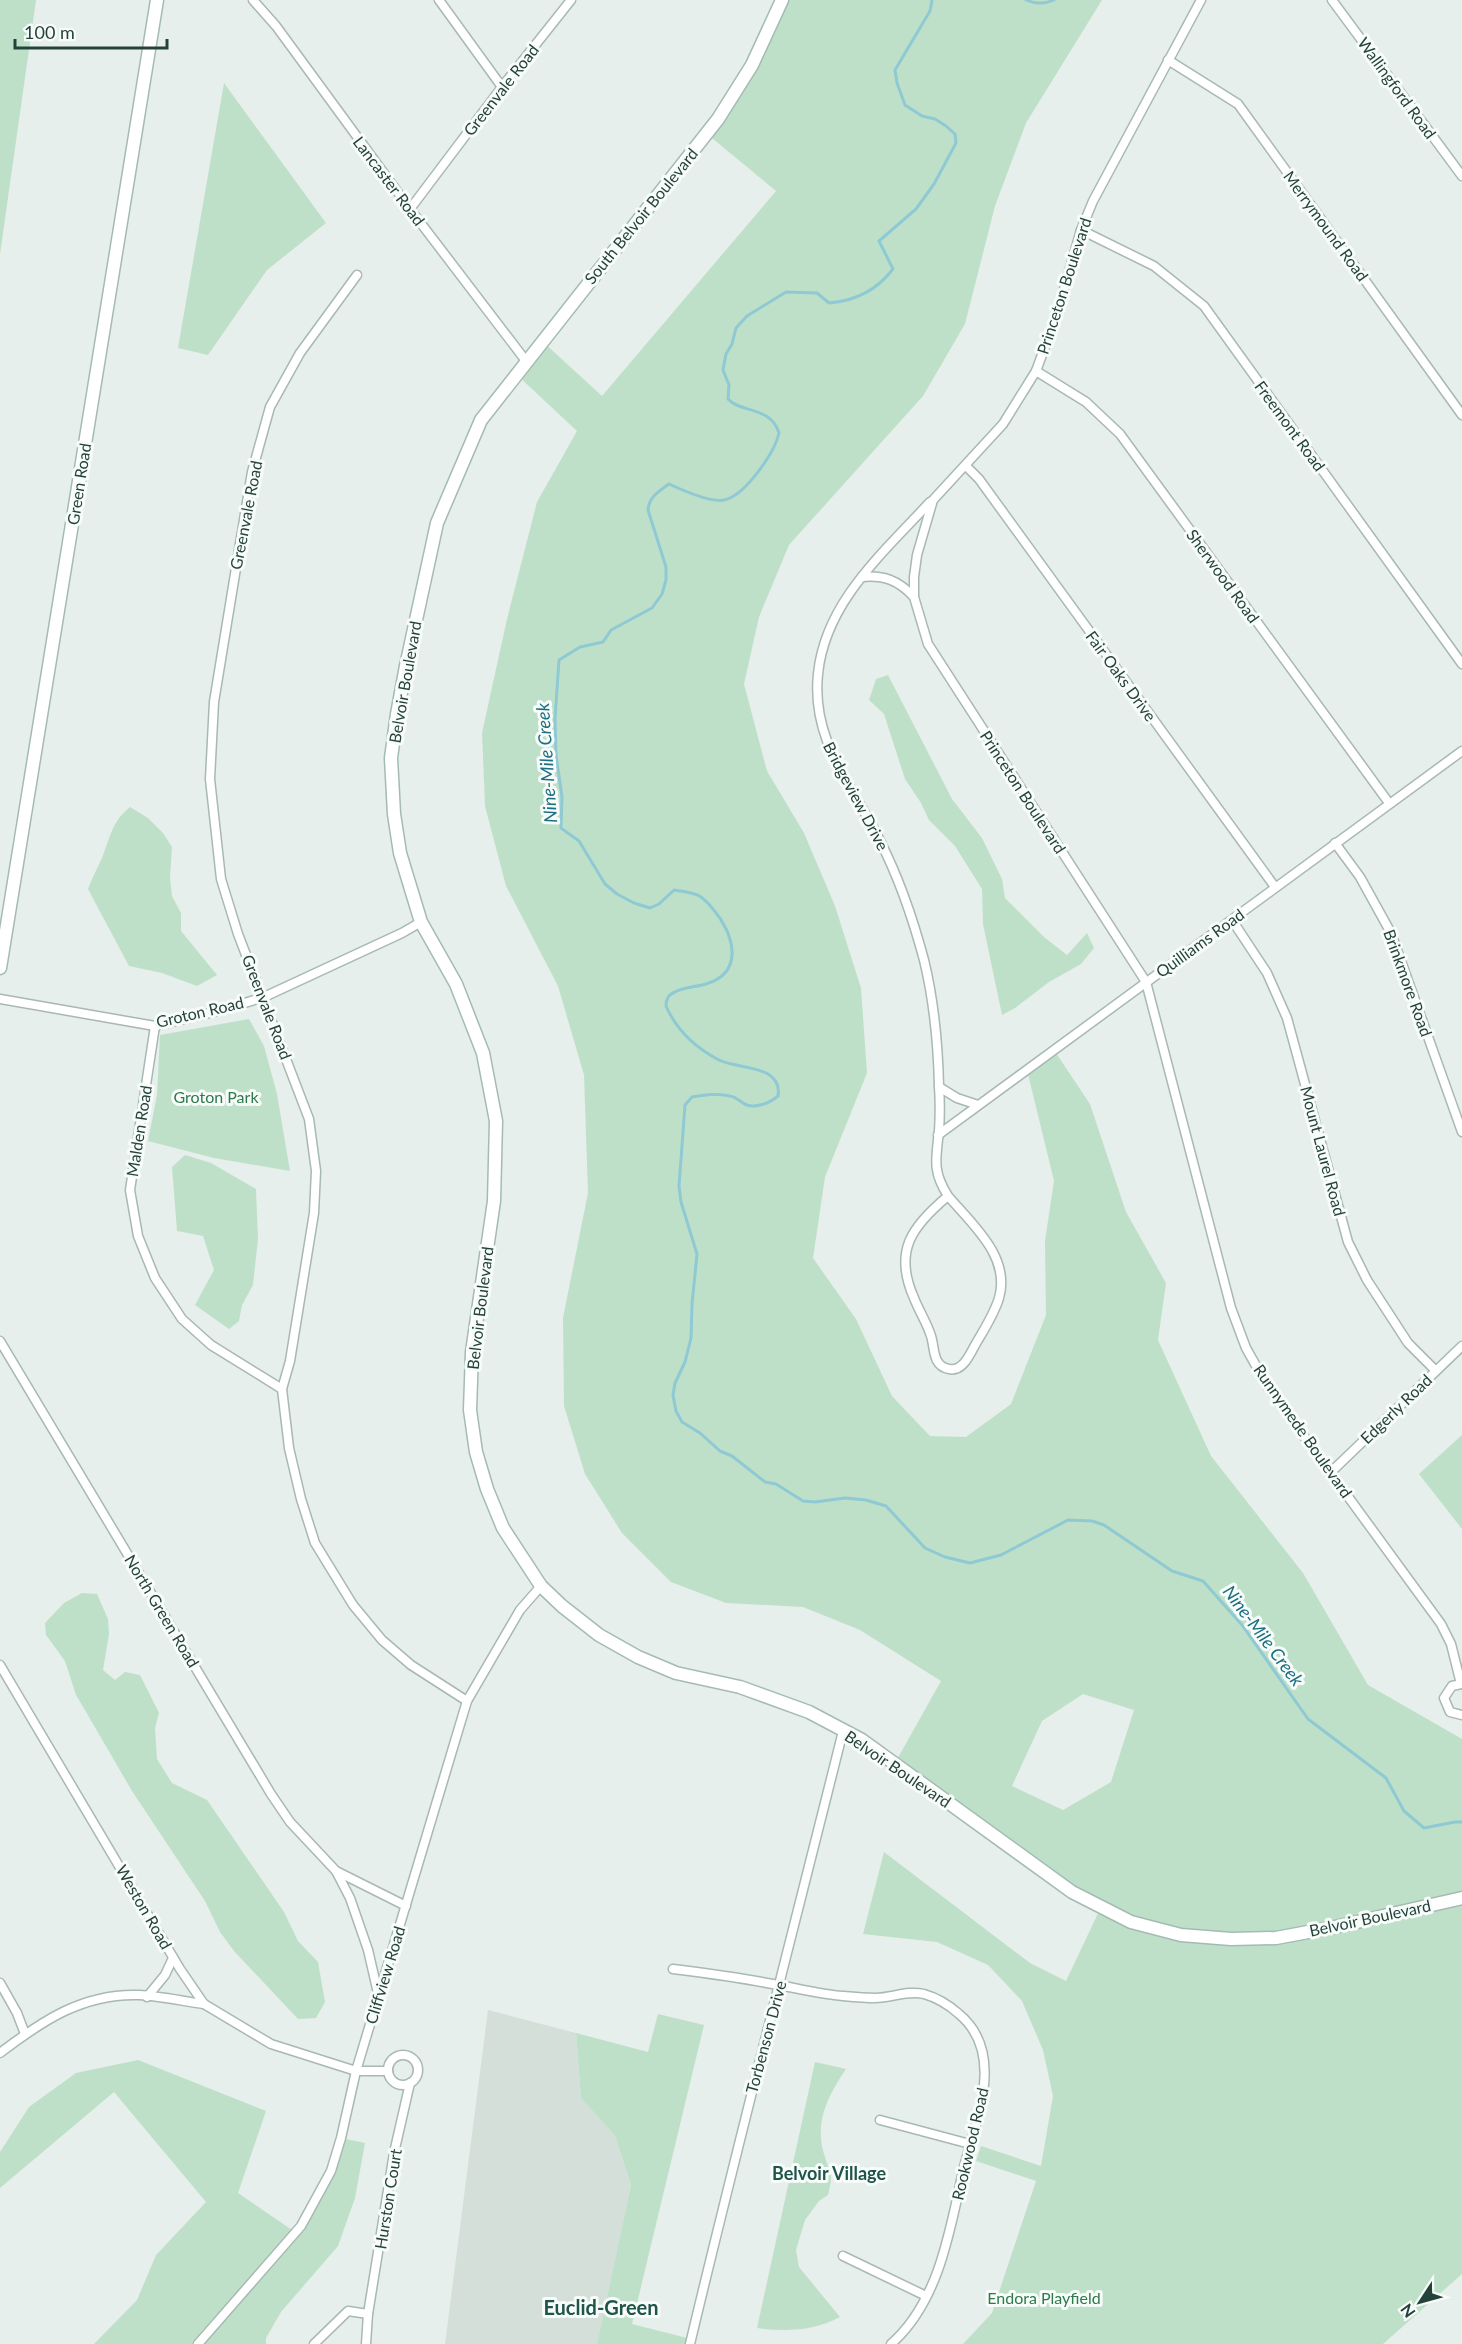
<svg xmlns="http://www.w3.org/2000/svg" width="1462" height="2344" font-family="Lato,sans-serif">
	<rect width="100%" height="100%" fill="#e6efeb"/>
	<polygon fill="#d4dfda" points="488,2010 576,2033 581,2098 615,2136 631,2185 597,2344 445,2344"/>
	<g fill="#bfe0c8" fill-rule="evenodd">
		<polygon points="0,0 36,0 0,254"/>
		<path d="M 782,0 L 1102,0 L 1026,123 L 995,206 L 965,324 L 923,396 L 789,545 L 759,617 L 744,684 L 767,771 L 804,833 L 835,906 L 861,988 L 867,1073 L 825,1177 L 813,1258 L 856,1319 L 892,1396 L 930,1436 L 966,1437 L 1011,1404 L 1046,1315 L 1045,1241 L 1054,1181 L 1027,1070 L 1054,1050 L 1090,1104 L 1126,1212 L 1166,1283 L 1158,1340 L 1211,1456 L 1303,1573 L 1368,1685 L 1462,1739 L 1462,2274 L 1383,2344 L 963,2344 L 992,2313 L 1036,2181 L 976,2161 L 981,2146 L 1041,2166 L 1053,2096 L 1043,2050 L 1022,2001 L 988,1965 L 937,1942 L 863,1934 L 884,1852 L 1030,1963 L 1066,1981 L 1101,1907 L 895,1763 L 941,1681 L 860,1630 L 803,1607 L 726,1603 L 671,1582 L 622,1533 L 585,1474 L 564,1406 L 563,1318 L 588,1193 L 584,1075 L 558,986 L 506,886 L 485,806 L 482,733 L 507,619 L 537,502 L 577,431 L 516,374 L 542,341 L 602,396 L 776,191 L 707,134 ZM 1083,1694 L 1134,1710 L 1111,1782 L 1063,1810 L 1012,1786 L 1042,1721 Z"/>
		<polygon points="224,83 326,223 267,270 208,355 178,348"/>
		<polygon points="888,675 952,799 982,838 1002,879 1005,898 1044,937 1067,955 1087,933 1094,948 1081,964 1049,982 1015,1008 1002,1015 983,924 982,889 955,846 929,820 921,803 905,779 884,714 869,700 876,679"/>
		<path d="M 130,807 L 148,818 L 163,833 L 172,847 L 170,878 L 172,896 L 181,913 L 181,931 L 217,975 L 197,986 L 162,973 L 129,966 L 88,889 C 92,879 97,868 102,858 C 110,838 112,821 130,807 Z"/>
		<polygon points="249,1019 264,1046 277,1094 290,1171 214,1158 148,1141 157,1095 160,1035"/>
		<polygon points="185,1155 211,1163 256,1189 258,1239 253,1285 242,1305 239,1321 229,1329 195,1305 214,1270 203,1236 177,1231 172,1167"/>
		<polygon points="1462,1435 1462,1529 1419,1474"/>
		<polygon points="82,1593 97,1594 108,1619 109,1634 103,1670 115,1680 125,1672 140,1675 159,1713 155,1728 157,1759 172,1783 207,1800 284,1912 298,1941 318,1962 325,2002 316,2018 298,2019 234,1951 220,1932 205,1901 132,1791 89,1717 76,1695 65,1661 46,1635 45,1623 64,1603"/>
		<polygon points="658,2014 704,2025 632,2324 691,2339 690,2344 597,2344 631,2185 615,2136 581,2098 576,2033 648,2052"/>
		<polygon points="138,2060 266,2111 238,2193 295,2232 331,2171 341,2138 365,2143 355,2198 338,2246 281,2312 266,2338 266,2344 94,2344 137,2300 156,2255 206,2202 114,2092 0,2188 0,2152 29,2107 76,2073"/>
		<path d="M 815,2062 L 846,2069 C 829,2094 814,2122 824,2154 C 830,2176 834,2170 828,2195 L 819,2201 L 805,2220 L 796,2250 L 799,2267 L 840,2317 C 814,2331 786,2332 757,2328 Z"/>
	</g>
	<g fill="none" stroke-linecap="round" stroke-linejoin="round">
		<g stroke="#8ec9d4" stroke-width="3">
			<path d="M 932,0 L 930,11 L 895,70 L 897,83 L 905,105 L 922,116 L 935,119 L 946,126 L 955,134 L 956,143 L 934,184 L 916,209 L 879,241 L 893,269 C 877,290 855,301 829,303 L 817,293 L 786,292 L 747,316 L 736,328 L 732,344 L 726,354 L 723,370 L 729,385 L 728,399 C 740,413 771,406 779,433 C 775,452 745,496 724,500 C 711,503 682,490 669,484 C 659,491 649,497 648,510 L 666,567 L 666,580 L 662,594 L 652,608 L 611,630 L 603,642 L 580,647 L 559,660 L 555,719 L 556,755 L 562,797 L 561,828 L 579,841 L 605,884 L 617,894 L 634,903 L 650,908 L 659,904 L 674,890 C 695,893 700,893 713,909 C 733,932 746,972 706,984 C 696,987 684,987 675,992 C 668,995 666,999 666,1006 C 676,1029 695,1047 717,1059 C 735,1070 783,1063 778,1096 C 770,1103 753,1110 743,1103 C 738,1100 736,1097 730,1096 C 717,1093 705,1095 692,1097 L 685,1105 L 679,1186 L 681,1202 L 697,1254 L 692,1304 L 691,1338 L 685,1362 L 675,1383 L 673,1395 L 676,1411 L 682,1422 L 700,1433 L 720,1451 L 732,1456 L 765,1482 L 776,1484 L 803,1501 L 815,1502 L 845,1498 L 866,1500 L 886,1506 L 925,1548 L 945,1557 L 970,1563 L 1001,1555 L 1068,1520 L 1092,1521 L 1104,1525 L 1172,1571 L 1203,1581 L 1242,1625 L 1308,1719 L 1386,1778 L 1404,1811 L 1424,1828 L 1455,1822 L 1462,1822"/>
			<path d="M 1026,0 C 1035,4 1045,4 1054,0"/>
		</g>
		<g stroke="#a8b8b2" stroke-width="11">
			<g id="street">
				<polyline points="253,0 276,26 410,209 526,361"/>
				<polyline points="439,0 502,87"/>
				<polyline points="1201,0 1093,201 1081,230 1056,317 1036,371 1003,424 933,500 917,555 914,577 914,597 928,644 1146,982 1231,1308 1246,1348 1268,1387 1441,1624 1451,1644 1461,1684"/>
				<polyline points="1332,0 1462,176"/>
				<polyline points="1168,60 1238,104 1462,415"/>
				<polyline points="410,209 502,87 571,0"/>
				<polyline points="1081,230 1154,266 1204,306 1462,664"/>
				<polyline points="357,275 300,353 270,407 252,472 237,562 214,702 210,779 221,879 238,934 309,1119 316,1171 314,1213 290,1361 282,1389 289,1448 301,1499 315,1543 353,1605 382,1640 411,1665 467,1701"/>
				<polyline points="1036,371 1086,402 1120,434 1389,803"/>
				<polyline points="966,466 979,479 1275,887"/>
				<path d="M 930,502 C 884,552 825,602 818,674 C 811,741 852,784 880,841 C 899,878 913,919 924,960 C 934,1001 938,1043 939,1086 C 940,1101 940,1116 939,1131 C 936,1159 932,1171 948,1196 C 912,1226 893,1251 914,1298 C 919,1311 927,1323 931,1336 C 935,1348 932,1366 949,1369 C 962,1372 969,1356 974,1347 C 983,1331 994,1315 999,1298 C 1011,1257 972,1224 948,1196"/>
				<path d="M 862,577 C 884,575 898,580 914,597"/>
				<polyline points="1335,843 1360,877 1391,933 1462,1132"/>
				<polyline points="1232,920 1267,973 1287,1018 1348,1242 1367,1280 1408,1343 1435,1370"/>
				<polyline points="0,999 155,1026 222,1010 264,997 402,933 421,922"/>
				<polyline points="155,1026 130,1190 138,1236 155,1278 182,1319 211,1345 282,1389"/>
				<polyline points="939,1087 957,1098 978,1105"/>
				<polyline points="938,1135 1462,751"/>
				<polyline points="0,1341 271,1794 290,1822 336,1871 350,1898 368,1950 378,1993"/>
				<polyline points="1330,1473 1462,1346"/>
				<polyline points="0,1665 180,1969 204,2004 271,2044 356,2071 388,2071"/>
				<polyline points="1462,1684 1452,1686 1444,1698 1450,1712 1462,1715"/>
				<polyline points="336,1871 406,1906"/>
				<path d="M 673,1969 C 705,1973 736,1977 767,1983 C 793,1987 818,1994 843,1996 C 854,1997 865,1998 875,1998 C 892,1998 907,1990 924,1994 C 938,1998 949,2005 959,2014 C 1007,2054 975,2122 963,2171 C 950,2230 939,2302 891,2344"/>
				<polyline points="0,1983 17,2013 25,2034"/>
				<polyline points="147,1997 165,1975 173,1958"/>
				<path d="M 0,2053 C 42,2021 83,1993 139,1995 C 160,1996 182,2001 204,2004"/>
				<circle cx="403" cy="2070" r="15"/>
				<polyline points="880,2120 970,2144"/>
				<polyline points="843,2256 926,2296"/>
				<polyline points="198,2344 301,2226 331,2171 341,2138 356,2071 467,1701 520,1610 541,1586"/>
				<polyline points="314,2344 348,2311 368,2314"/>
				<polyline points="366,2344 368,2314 394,2153 410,2083"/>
				<path d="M 690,2344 C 739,2139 792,1935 843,1731"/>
			</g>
		</g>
		<g stroke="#a4bbb3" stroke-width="15">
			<g id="secondary">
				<polyline points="782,0 752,65 718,119 481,420 437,523 406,666 397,714 391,758 394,814 400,853 421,922 456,984 483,1053 496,1121 494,1201 472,1352 470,1410 476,1452 487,1489 503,1528 541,1586 562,1606 599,1635 638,1657 676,1673 740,1687 809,1712 862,1740 1072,1892 1131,1922 1181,1935 1231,1939 1276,1938 1335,1927 1462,1898"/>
				<polyline points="0,968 157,0"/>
			</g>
		</g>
		<use href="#street" stroke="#fff" stroke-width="8"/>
		<use href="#secondary" stroke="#fff" stroke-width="12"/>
	</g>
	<g text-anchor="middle" stroke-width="6" stroke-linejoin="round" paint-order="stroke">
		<g font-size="16" fill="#24423a" stroke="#f7fbf9">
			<text transform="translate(1397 88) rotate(54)" y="6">Wallingford Road</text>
			<text transform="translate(501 90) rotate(-52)" y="6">Greenvale Road</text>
			<text transform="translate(389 181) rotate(53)" y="6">Lancaster Road</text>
			<text transform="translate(641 216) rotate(-51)" y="6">South Belvoir Boulevard</text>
			<text transform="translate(1326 226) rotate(54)" y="6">Merrymound Road</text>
			<text transform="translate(1064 286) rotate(-72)" y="6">Princeton Boulevard</text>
			<text transform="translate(1290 426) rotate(54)" y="6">Freemont Road</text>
			<text transform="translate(79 484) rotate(-81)" y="6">Green Road</text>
			<text transform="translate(246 515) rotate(-79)" y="6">Greenvale Road</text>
			<text transform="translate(1223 576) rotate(54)" y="6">Sherwood Road</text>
			<text transform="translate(1121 676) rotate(54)" y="6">Fair Oaks Drive</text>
			<text transform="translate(405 682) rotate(-80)" y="6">Belvoir Boulevard</text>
			<text transform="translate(1023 792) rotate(57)" y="6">Princeton Boulevard</text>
			<text transform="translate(856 796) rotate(62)" y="6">Bridgeview Drive</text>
			<text transform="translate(1200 943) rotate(-36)" y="6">Quilliams Road</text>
			<text transform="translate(1408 983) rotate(70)" y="6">Brinkmore Road</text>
			<text transform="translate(267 1007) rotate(69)" y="6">Greenvale Road</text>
			<text transform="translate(200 1012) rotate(-13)" y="6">Groton Road</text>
			<text transform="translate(139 1131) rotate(-81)" y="6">Malden Road</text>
			<text transform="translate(1323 1151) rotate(75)" y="6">Mount Laurel Road</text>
			<text transform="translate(480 1308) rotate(-83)" y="6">Belvoir Boulevard</text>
			<text transform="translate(1396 1409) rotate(-44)" y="6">Edgerly Road</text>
			<text transform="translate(1303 1431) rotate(55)" y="6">Runnymede Boulevard</text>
			<text transform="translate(162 1611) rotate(59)" y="6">North Green Road</text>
			<text transform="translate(898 1769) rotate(34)" y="6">Belvoir Boulevard</text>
			<text transform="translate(144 1907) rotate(60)" y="6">Weston Road</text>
			<text transform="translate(1370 1918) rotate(-12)" y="6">Belvoir Boulevard</text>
			<text transform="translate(385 1975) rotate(-73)" y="6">Cliffview Road</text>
			<text transform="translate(766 2037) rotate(-75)" y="6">Torbenson Drive</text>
			<text transform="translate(970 2144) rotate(-77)" y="6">Rookwood Road</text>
			<text transform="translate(388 2199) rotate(-81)" y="6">Hurston Court</text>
		</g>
		<g font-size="16" fill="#2d7a4b" stroke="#f7fbf9">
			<text x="216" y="1103">Groton Park</text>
			<text x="1044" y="2304">Endora Playfield</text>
		</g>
		<g font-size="18" font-style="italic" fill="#1c6f80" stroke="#f7fbf9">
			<text transform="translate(547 763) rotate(-94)" y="6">Nine-Mile Creek</text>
			<text transform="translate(1263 1636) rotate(53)" y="6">Nine-Mile Creek</text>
		</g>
		<g font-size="18" font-weight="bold" fill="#1f5548" stroke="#f7fbf9">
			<text x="829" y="2180">Belvoir Village</text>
		</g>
		<g font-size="20" font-weight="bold" fill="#1f5548" stroke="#f7fbf9">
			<text x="601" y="2315">Euclid-Green</text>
		</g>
	</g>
	<g transform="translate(1420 2302) rotate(234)" stroke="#f7fbf9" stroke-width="4.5" paint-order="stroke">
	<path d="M0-4.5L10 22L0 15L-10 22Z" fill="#24423a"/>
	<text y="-9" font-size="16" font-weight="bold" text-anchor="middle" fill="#24423a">N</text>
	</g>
	<path d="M15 39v9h152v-9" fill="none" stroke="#24423a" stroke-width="3"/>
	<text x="24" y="39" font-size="18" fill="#24423a" stroke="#f7fbf9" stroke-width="4.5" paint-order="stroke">100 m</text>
</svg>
